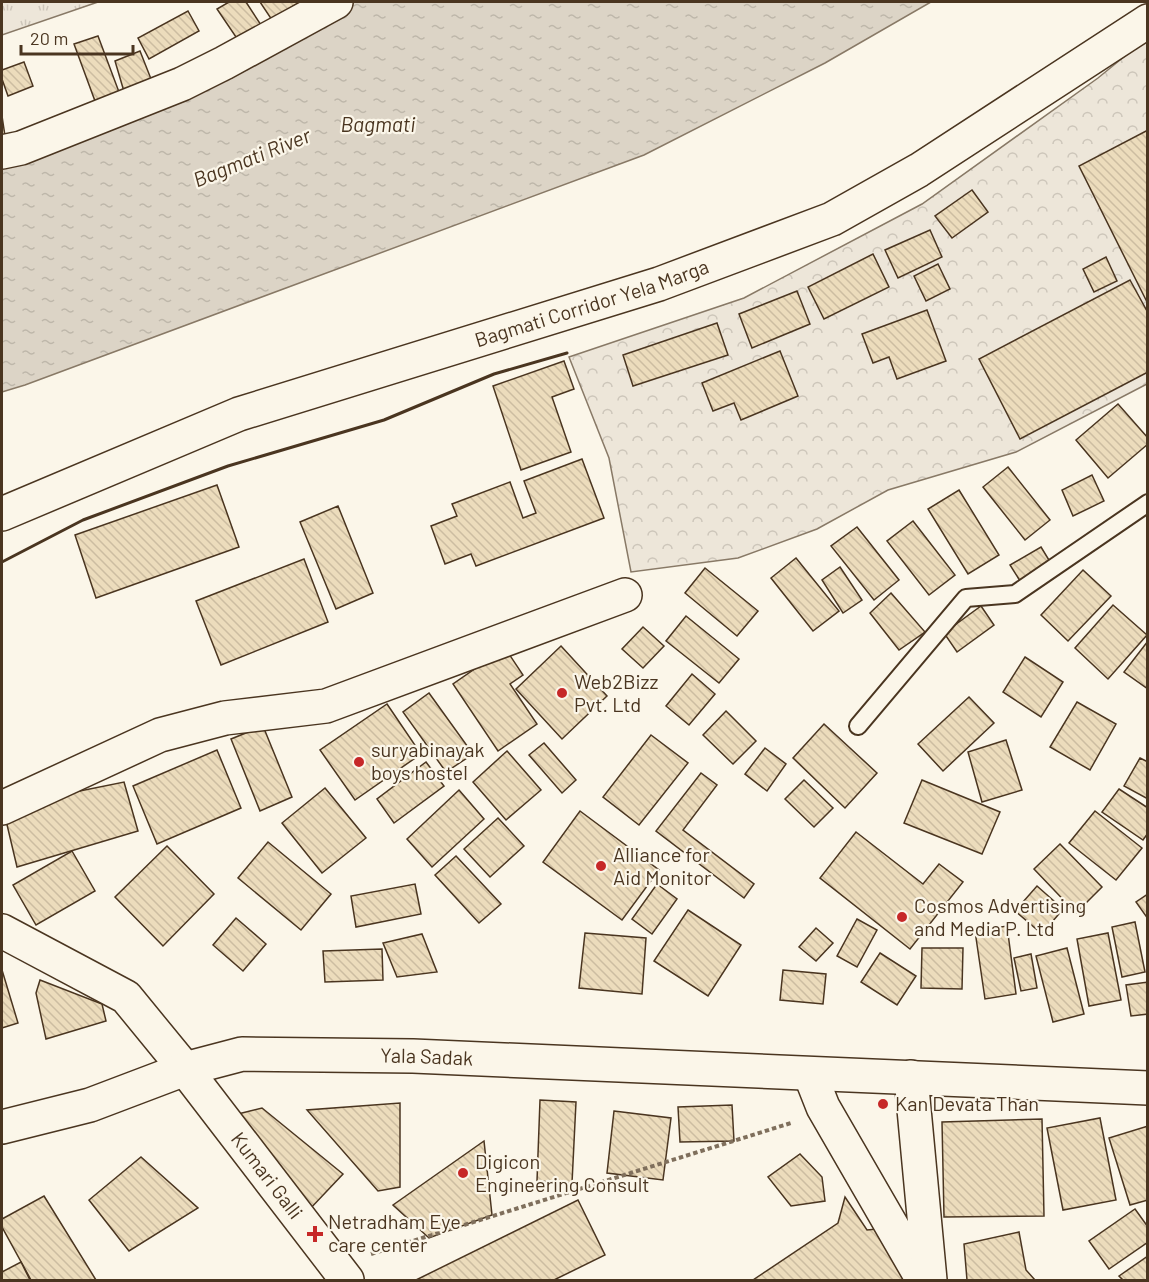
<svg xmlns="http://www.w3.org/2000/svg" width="1149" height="1282" font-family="Barlow,sans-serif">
	<defs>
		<pattern id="forest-crowns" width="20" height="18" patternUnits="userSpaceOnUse" patternTransform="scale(1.5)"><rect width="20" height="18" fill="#ede6d9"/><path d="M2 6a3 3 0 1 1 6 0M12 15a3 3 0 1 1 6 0" fill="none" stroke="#cdc6ba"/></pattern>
		<pattern id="park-tufts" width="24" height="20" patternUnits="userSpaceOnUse" patternTransform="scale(1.5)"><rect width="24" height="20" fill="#ede6d9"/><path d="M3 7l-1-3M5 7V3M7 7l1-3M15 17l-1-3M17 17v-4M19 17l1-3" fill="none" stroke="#cdc6ba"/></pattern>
		<pattern id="water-ripples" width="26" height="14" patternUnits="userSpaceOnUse" patternTransform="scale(1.5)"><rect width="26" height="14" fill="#dcd4c6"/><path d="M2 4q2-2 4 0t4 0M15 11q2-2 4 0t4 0" fill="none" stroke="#beb7aa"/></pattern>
		<pattern id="building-back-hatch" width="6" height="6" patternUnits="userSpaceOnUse" patternTransform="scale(1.5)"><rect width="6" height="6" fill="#ecdcbc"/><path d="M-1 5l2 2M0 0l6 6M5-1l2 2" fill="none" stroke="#ccbda1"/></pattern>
	</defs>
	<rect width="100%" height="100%" fill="#fbf6e9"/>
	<polygon fill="url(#forest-crowns)" stroke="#887966" stroke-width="1.5" points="1147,38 1147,384 1016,452 888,490 817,529 738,558 631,572 609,458 569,357 744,298 922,204 1098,78"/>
	<polygon fill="url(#park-tufts)" stroke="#887966" stroke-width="1.5" points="2,2 98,2 2,35"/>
	<polygon fill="url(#water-ripples)" stroke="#887966" stroke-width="1.5" points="348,2 931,2 825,63 644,155 25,385 2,392 2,152"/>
	<g fill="url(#building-back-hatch)" stroke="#4a3520" stroke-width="1.5">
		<polygon points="229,2 246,2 261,25 238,40 217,9"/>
		<polygon points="260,2 300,2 272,20"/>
		<polygon points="188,11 199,31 149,59 138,38"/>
		<polygon points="98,36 119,92 95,101 74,44"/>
		<polygon points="140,51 153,84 125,95 115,61"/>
		<polygon points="24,62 33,86 8,96 2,79 2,70"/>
		<polygon points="2,116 5,136 2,137"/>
		<polygon points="1148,130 1148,304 1079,166"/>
		<polygon points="972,190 988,212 952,238 935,216"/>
		<polygon points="930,230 942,257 898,278 885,250"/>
		<polygon points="873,254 889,287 824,319 808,287"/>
		<polygon points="1106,257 1117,281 1094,292 1083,269"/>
		<polygon points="938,264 950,289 926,301 914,276"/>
		<polygon points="1130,280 1148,313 1148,372 1020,439 979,359"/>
		<polygon points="797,291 810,324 752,348 739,314"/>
		<polygon points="927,310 946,361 897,379 889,357 873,363 862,334"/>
		<polygon points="717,323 728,355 633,386 623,355"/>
		<polygon points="780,351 798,396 741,420 734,403 713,411 702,383"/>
		<polygon points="564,361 574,389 552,397 571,452 521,470 493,386"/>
		<polygon points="1118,404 1148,438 1148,444 1108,478 1076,440"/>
		<polygon points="582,459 604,518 476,566 471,554 445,564 431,526 457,516 452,504 510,482 523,518 536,513 524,481"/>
		<polygon points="1008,467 1050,520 1025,540 983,487"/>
		<polygon points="1092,475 1104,501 1073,516 1062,490"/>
		<polygon points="217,485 239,547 96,598 75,535"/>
		<polygon points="959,490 999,555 968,574 928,509"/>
		<polygon points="338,506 373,593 336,609 300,522"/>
		<polygon points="913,521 955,575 929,595 887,541"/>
		<polygon points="857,527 899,580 874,600 831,546"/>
		<polygon points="1041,547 1052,565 1022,584 1010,565"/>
		<polygon points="796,558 839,611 813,631 771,578"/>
		<polygon points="304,559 328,622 221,665 196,601"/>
		<polygon points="840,567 862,600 843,613 822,580"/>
		<polygon points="705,568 758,611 737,636 685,593"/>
		<polygon points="1083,570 1111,596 1068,641 1041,615"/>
		<polygon points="891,593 925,632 899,650 870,613"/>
		<polygon points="1113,605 1147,635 1108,679 1075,648"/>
		<polygon points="981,606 994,625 957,652 944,633"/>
		<polygon points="686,616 739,659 719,683 666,641"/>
		<polygon points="643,627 664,646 643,668 622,649"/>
		<polygon points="1148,641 1148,689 1124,672"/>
		<polygon points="561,646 607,696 562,739 516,689"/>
		<polygon points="505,648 523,675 510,684 537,724 498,751 453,684"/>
		<polygon points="1025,657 1063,682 1041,717 1003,692"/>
		<polygon points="692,674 715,694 689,725 666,706"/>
		<polygon points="429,693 473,754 446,772 403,712"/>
		<polygon points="969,697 994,723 943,771 918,744"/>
		<polygon points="1077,702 1116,724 1090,770 1050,747"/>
		<polygon points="387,704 421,754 355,800 320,750"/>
		<polygon points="726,711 756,741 733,764 703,735"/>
		<polygon points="824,724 877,773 845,808 793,758"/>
		<polygon points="263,726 292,797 260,811 231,739"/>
		<polygon points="651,735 688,763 639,825 603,797"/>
		<polygon points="1006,740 1022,790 982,802 968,752"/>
		<polygon points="544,743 576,780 562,793 529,755"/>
		<polygon points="765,748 786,764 767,791 745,774"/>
		<polygon points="217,750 241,808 157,844 133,786"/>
		<polygon points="507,751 541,790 506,820 473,782"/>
		<polygon points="1140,758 1148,762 1148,799 1124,786"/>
		<polygon points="426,762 444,786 394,823 377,799"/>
		<polygon points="701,773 717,785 683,830 754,884 744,898 656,831"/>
		<polygon points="804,780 833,808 814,827 785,799"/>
		<polygon points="922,780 1000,812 982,854 904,823"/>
		<polygon points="124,782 138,831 17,867 4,812 60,795"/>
		<polygon points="325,788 366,838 322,873 282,823"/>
		<polygon points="1119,789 1148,808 1148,833 1143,840 1102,812"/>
		<polygon points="459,790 484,819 432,867 407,839"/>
		<polygon points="580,811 659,870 622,920 543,862"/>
		<polygon points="1095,811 1142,848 1116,880 1069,843"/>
		<polygon points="498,818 524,846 490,877 464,849"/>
		<polygon points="856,832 923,884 939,864 963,882 910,949 820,878"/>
		<polygon points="268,842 331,894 301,930 238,878"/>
		<polygon points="1060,844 1102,887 1076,913 1034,869"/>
		<polygon points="167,846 214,894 163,946 115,897"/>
		<polygon points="72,851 95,891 36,925 13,885"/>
		<polygon points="456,856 501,904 479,923 435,875"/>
		<polygon points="415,884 421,914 356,927 351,896"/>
		<polygon points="657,884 677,899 652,934 632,919"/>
		<polygon points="1037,886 1063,909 1042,934 1015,911"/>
		<polygon points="1148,894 1148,919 1136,902"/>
		<polygon points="688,910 741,945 708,996 654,961"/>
		<polygon points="236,918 266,944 243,971 213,945"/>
		<polygon points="857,919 877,930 857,967 837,956"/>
		<polygon points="1135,922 1145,972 1122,977 1112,927"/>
		<polygon points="1007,926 1016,994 985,999 975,931"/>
		<polygon points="816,928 833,943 816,961 799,947"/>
		<polygon points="585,933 646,938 642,994 579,988"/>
		<polygon points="1108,933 1121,1000 1089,1006 1077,939"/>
		<polygon points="422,934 437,972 397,977 383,943"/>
		<polygon points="922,948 963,948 962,989 921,988"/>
		<polygon points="1067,948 1084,1014 1053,1022 1036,956"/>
		<polygon points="382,949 383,980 325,982 323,951"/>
		<polygon points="880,953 916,976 897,1005 861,982"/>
		<polygon points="1031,954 1037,988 1021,991 1014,958"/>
		<polygon points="2,970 18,1023 2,1028"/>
		<polygon points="783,970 826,974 823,1004 780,1000"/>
		<polygon points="40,980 102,1004 106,1021 46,1039 36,993"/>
		<polygon points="1148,982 1148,1014 1131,1016 1126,985"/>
		<polygon points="540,1100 576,1102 572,1183 537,1181"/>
		<polygon points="400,1103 400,1187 378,1191 307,1110"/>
		<polygon points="732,1105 734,1141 680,1142 678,1107"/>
		<polygon points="262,1108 343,1174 309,1210 226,1117"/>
		<polygon points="614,1111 671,1118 663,1180 607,1173"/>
		<polygon points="1100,1118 1116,1200 1063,1210 1047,1128"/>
		<polygon points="1042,1119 1044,1216 944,1217 942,1122"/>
		<polygon points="1148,1126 1148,1200 1130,1205 1109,1138"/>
		<polygon points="484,1141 492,1215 429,1238 393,1205"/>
		<polygon points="800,1154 822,1177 825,1201 791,1206 768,1177"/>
		<polygon points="141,1157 198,1208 129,1251 89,1200"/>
		<polygon points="44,1196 96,1280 31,1280 2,1227 2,1219"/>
		<polygon points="845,1197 867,1230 877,1229 903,1279 900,1280 753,1280 838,1223"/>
		<polygon points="578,1200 605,1255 554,1280 416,1280"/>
		<polygon points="1135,1209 1148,1227 1148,1242 1109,1269 1089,1241"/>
		<polygon points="1019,1232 1026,1270 1035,1280 967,1280 964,1244"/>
		<polygon points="1148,1256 1148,1280 1123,1280 1119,1276"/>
		<polygon points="21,1262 30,1280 2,1280 2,1272"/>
	</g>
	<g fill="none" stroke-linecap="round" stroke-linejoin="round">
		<g stroke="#4a3520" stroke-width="20">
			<polyline id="service" points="858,726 966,598 1015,594 1148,503"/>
		</g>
		<g stroke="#4a3520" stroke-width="36">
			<g id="minor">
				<polyline points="2,152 21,148 182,84 224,63 336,2"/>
				<polyline points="2,808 160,735 225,718 326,706 625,595"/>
				<path id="s1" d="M 2,931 L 126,997 L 185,1069 L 347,1280"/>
			</g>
		</g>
		<g stroke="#4a3520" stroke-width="36">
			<g id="secondary">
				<path id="s2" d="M 2,514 L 239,414 L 659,284 L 832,219 L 919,170 L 1148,21"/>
				<polyline points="810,1074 823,1107 923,1280"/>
				<polyline points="911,1077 930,1280"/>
			</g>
		</g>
		<g stroke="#4a3520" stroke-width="36">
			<g id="primary">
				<path id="s3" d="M 2,1127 L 90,1105 L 185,1069 L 242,1054 L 413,1056 L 1148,1088"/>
			</g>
		</g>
		<polyline stroke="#7f6f5c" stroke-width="4" stroke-dasharray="4.5 3" stroke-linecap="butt" points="371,1254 791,1123"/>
		<use href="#service" stroke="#fbf6e9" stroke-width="16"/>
		<use href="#minor" stroke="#fbf6e9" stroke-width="33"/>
		<use href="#secondary" stroke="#fbf6e9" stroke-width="33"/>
		<use href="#primary" stroke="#fbf6e9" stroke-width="33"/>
		<polyline stroke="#4a3520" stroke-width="3" points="2,562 83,520 228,466 384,420 494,374 567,353"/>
	</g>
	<g fill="#c62828" stroke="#fbf6e9" stroke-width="2">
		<circle cx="562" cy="693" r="6"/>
		<circle cx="359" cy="762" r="6"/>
		<circle cx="601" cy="866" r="6"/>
		<circle cx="902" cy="917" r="6"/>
		<circle cx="883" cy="1104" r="6"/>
		<circle cx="463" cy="1173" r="6"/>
		<path d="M312 1225h6v6h6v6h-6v6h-6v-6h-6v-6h6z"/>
	</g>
	<g text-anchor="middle" stroke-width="4.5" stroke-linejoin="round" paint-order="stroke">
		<g font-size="20" fill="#4a3520" stroke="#fbf6e9">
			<text dy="7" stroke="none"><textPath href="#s2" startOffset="627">Bagmati Corridor Yela Marga</textPath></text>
			<text dy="7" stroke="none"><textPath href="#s3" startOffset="436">Yala Sadak</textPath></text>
			<text dy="7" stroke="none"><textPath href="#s1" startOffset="368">Kumari Galli</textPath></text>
		</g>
		<g font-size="20" fill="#4a3520" stroke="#fbf6e9" text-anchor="start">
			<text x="574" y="689">Web2Bizz<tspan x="574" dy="23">Pvt. Ltd</tspan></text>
			<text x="371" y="757">suryabinayak<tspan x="371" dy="23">boys hostel</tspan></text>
			<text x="613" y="862">Alliance for<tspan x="613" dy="23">Aid Monitor</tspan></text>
			<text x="914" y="913">Cosmos Advertising<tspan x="914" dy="23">and Media P. Ltd</tspan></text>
			<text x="895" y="1111">Kan Devata Than</text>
			<text x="475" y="1169">Digicon<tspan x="475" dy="23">Engineering Consult</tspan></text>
			<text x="328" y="1229">Netradham Eye<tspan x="328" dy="23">care center</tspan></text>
		</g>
		<g font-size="21" font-style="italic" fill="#4a3520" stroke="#fbf6e9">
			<text x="378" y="132">Bagmati</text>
			<text transform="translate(252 158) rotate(-22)" y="7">Bagmati River</text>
		</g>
	</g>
	<rect width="1149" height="1282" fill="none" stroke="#4a3520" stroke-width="6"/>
	<path d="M21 45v9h112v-9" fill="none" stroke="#4a3520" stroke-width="3"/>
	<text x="30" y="45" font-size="18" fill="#4a3520" stroke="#fbf6e9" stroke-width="4.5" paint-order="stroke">20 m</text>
</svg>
